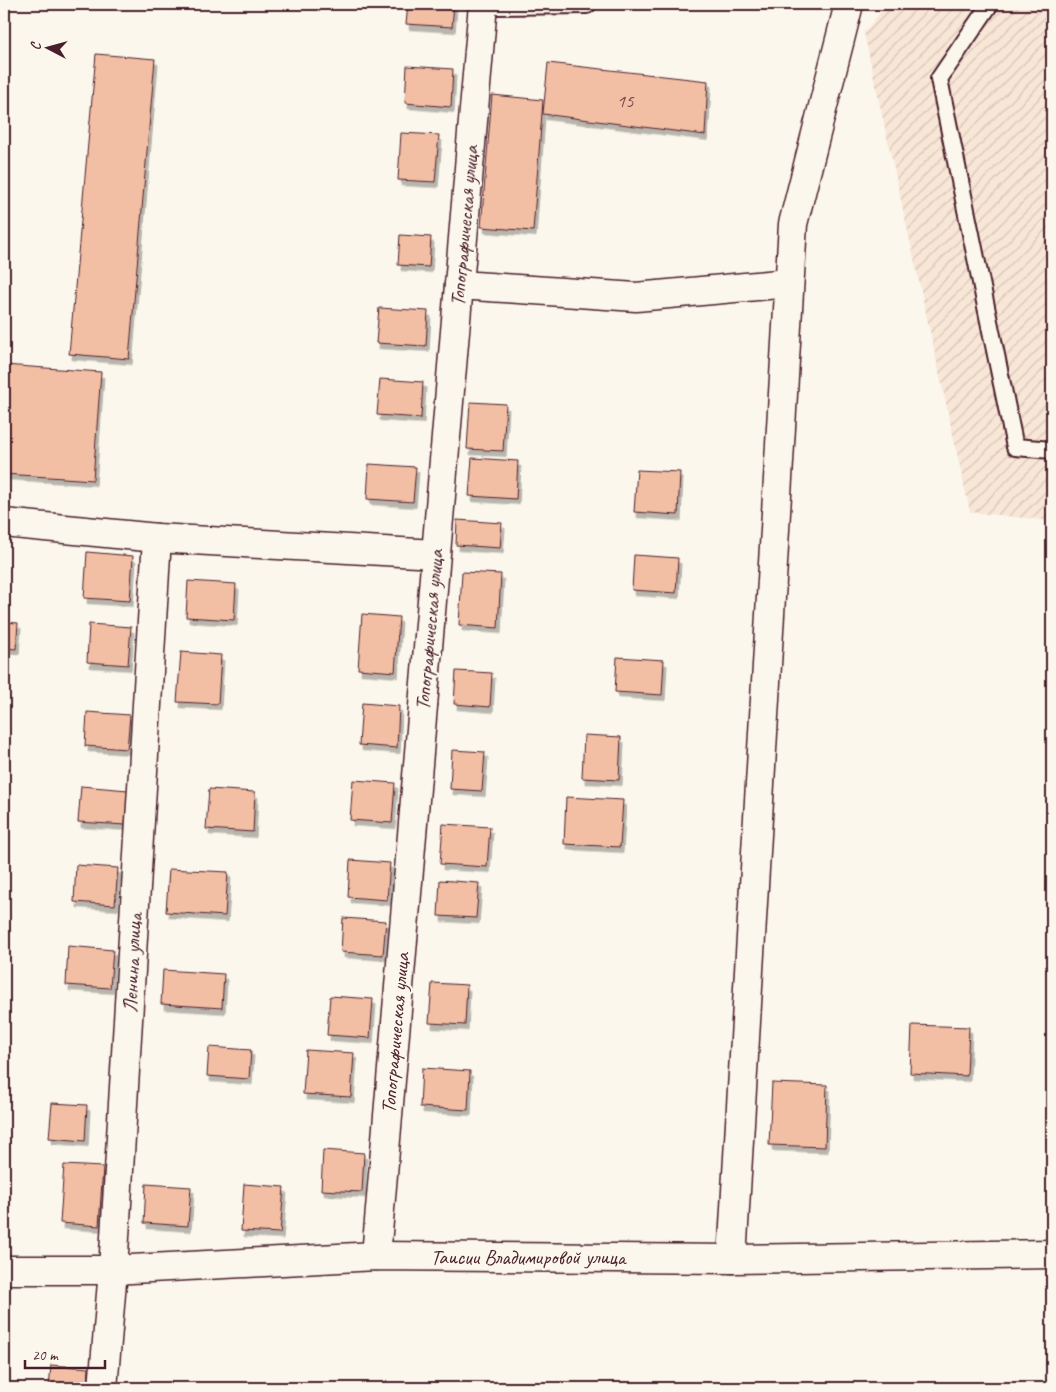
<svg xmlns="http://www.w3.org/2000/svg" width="1056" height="1392" font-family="Caveat,sans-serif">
	<defs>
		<pattern id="industrial-furrows" width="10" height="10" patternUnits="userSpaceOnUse" patternTransform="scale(1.25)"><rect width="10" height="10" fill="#f8e6d6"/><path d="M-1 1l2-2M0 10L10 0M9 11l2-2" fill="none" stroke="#d6c5b8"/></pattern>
		<filter id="shadow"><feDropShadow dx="3" dy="5.5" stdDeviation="0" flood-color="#0004"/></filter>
	</defs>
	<rect width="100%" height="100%" fill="#fbf7ec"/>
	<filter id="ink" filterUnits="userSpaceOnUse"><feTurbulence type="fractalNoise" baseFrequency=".02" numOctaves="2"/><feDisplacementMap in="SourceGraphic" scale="10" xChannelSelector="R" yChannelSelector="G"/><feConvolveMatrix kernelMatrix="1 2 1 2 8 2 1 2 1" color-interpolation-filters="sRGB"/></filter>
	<g filter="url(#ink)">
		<polygon fill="url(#industrial-furrows)" points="887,4 1052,4 1052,521 970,512 864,33"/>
		<g fill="#f2bea4" stroke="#4a1f2b" filter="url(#shadow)">
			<polygon points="408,4 454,4 452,27 406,24"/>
			<polygon points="96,54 155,59 129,359 69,354"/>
			<polygon points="548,63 708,81 705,135 543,114"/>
			<polygon points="407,66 453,69 451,107 405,103"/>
			<polygon points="492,95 543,100 533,231 481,227"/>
			<polygon points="401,133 439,135 435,182 398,180"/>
			<polygon points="400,235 431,237 429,267 398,265"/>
			<polygon points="379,308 428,311 426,346 376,343"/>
			<polygon points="4,365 101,372 93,480 4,474"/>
			<polygon points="380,379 423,382 421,418 377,415"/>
			<polygon points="470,402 506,404 503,451 467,449"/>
			<polygon points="472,458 518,461 516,499 469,496"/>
			<polygon points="369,464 416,467 413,502 367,499"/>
			<polygon points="637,470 680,472 678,515 634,512"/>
			<polygon points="457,520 502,523 500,548 456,545"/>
			<polygon points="87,552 133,556 130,601 84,598"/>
			<polygon points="634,555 678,558 676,593 632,590"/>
			<polygon points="462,572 501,574 498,628 459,625"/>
			<polygon points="188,581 236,584 234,620 186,617"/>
			<polygon points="362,614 399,617 395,672 358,669"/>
			<polygon points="4,622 18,623 16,649 4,648"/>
			<polygon points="89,624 131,627 128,665 87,662"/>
			<polygon points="181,652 221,655 218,704 177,702"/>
			<polygon points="617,657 664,660 662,695 615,692"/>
			<polygon points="456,671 492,673 490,707 454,704"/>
			<polygon points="362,703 399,706 397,748 359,745"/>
			<polygon points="87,712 130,715 127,749 85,746"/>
			<polygon points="584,735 621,737 619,780 582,778"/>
			<polygon points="452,750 485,752 482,791 450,789"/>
			<polygon points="353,780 395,783 392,823 350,820"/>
			<polygon points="81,786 128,790 125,825 78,822"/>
			<polygon points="209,789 255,792 253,832 206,829"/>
			<polygon points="566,797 623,800 620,847 564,844"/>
			<polygon points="443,824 490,827 487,867 440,864"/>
			<polygon points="350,860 390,863 387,900 348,897"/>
			<polygon points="76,865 118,868 115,905 74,902"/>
			<polygon points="169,869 228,872 225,916 166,912"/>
			<polygon points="440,880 479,883 476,918 438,916"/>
			<polygon points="343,918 386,921 383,955 341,952"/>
			<polygon points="68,946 113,950 110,988 66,985"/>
			<polygon points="163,970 224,974 222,1008 161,1004"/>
			<polygon points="432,983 467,985 465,1025 429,1023"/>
			<polygon points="330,996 373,999 370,1038 327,1035"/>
			<polygon points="912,1025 969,1027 967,1076 910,1073"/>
			<polygon points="209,1047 251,1050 249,1079 207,1076"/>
			<polygon points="306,1050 354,1053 351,1097 303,1094"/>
			<polygon points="422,1068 470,1071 468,1110 420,1107"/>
			<polygon points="772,1083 827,1085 825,1147 769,1145"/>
			<polygon points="52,1103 87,1105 85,1141 49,1138"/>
			<polygon points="323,1150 364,1153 362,1192 321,1190"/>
			<polygon points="64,1165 103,1167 99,1226 60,1223"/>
			<polygon points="146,1184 191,1187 188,1226 144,1223"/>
			<polygon points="244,1184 284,1187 280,1233 241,1231"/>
			<polygon points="51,1365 89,1368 88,1388 49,1388"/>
		</g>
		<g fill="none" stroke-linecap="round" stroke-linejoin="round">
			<g stroke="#4a1f2b" stroke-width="20">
				<g id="lane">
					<polyline points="990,4 939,79 1015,447 1052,450"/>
					<polyline points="483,6 587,5 588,4"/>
				</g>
			</g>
			<g stroke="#4a1f2b" stroke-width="31">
				<g id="street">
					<polyline points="459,285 636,297 789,283"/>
					<polyline points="4,523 157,538 435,554"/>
					<polyline points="376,1256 483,4"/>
					<polyline points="732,1259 793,224 849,4"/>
					<polyline points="103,1388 113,1270 157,538"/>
				</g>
			</g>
			<g stroke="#4a1f2b" stroke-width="31">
				<polyline id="secondary" points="4,1270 113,1270 376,1256 732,1259 1052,1254"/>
			</g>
			<use href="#lane" stroke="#fbf7ec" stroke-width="16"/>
			<use href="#street" stroke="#fbf7ec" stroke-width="28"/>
			<use href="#secondary" stroke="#fbf7ec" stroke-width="28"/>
		</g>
	</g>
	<g text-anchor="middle" stroke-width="4.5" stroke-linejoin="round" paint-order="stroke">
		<g font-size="19" fill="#744749">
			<text x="625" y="107">15</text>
		</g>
		<g font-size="21" fill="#4a1f2b" stroke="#fbf7ec">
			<text transform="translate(464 226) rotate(-85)" y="7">Топографическая улица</text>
			<text transform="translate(429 630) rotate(-85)" y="7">Топографическая улица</text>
			<text transform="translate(132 963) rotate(-87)" y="7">Ленина улица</text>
			<text transform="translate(395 1033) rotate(-85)" y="7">Топографическая улица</text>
			<text x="528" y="1264">Таисии Владимировой улица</text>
		</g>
	</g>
	<rect width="1056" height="1392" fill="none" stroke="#fbf7ec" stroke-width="20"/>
	<rect x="10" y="10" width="1036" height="1372" fill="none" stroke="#4a1f2b" stroke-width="2" filter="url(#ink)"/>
	<g transform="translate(48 48) rotate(276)" stroke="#fbf7ec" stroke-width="4" paint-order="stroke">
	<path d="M0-4L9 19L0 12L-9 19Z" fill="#4a1f2b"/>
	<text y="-8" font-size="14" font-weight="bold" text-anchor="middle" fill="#4a1f2b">С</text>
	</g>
	<path d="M25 1360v8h80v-8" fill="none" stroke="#4a1f2b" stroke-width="2.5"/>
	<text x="32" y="1360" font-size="15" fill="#4a1f2b" stroke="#fbf7ec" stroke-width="4" paint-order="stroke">20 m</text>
</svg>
